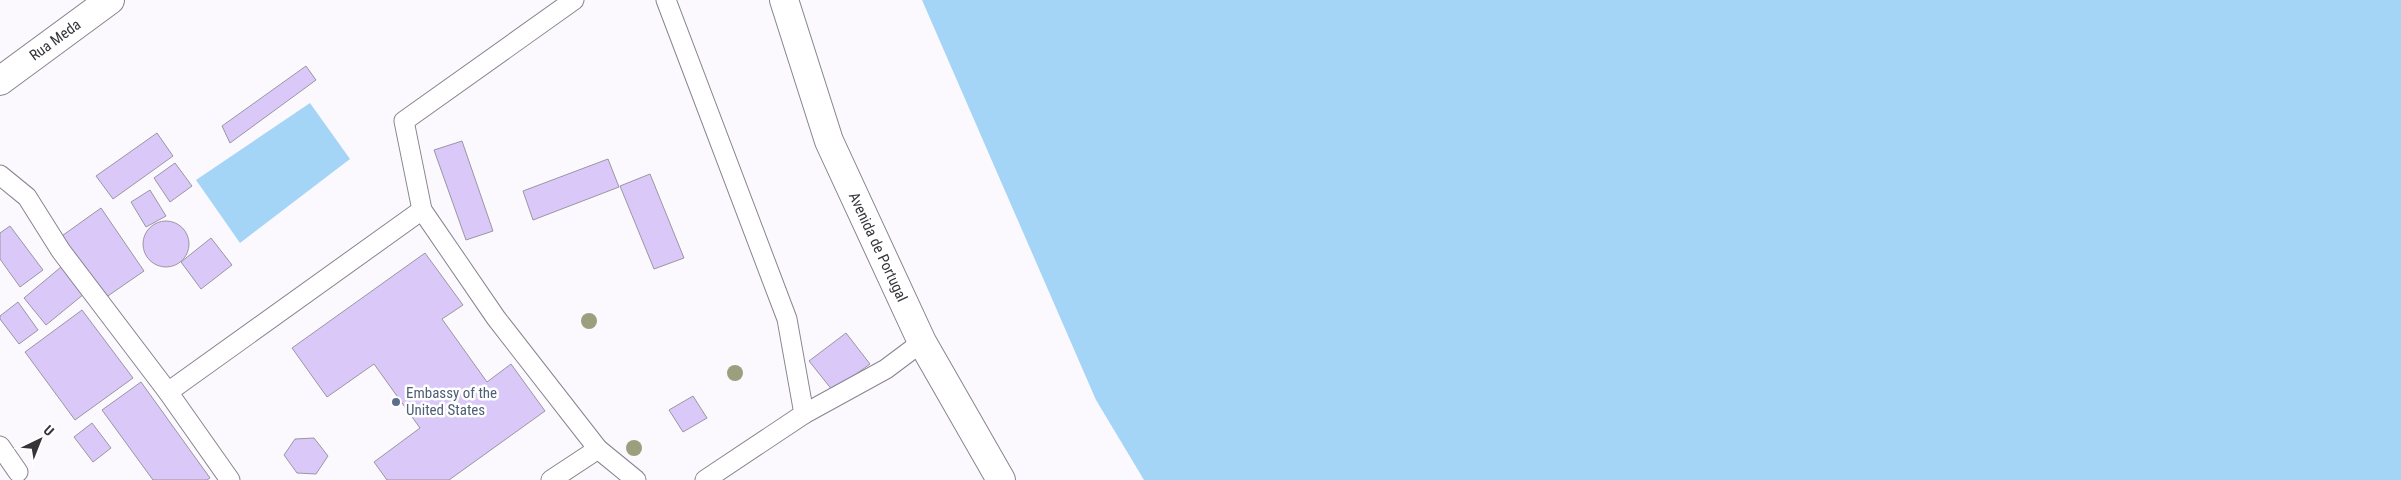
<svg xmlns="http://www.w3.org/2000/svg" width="2401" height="480" font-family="'Roboto Condensed',sans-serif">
	<rect width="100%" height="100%" fill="#fbf9fe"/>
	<g fill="#a5d5f6">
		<polygon points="922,0 2401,0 2401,480 1144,480 1096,400"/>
		<polygon points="310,103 350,159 240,243 196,180"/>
	</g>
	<g fill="#dac8f8" stroke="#9a96a2">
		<polygon points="306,66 316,80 230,143 222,126"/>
		<polygon points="157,133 173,156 113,199 96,176"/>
		<polygon points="462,141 493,231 466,240 434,150"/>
		<polygon points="608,159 619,187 533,220 523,191"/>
		<polygon points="175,163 192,186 170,202 154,178"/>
		<polygon points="650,174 684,258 654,269 620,186"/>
		<polygon points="150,190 166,216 146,227 131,202"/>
		<polygon points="101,208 144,271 102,300 59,238"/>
		<circle cx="166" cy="244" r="23"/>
		<polygon points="10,226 43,270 20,287 0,259 0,233"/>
		<polygon points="211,238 232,265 201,289 181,262"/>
		<polygon points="425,253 463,305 442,319 487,382 511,364 545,411 449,480 387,480 374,462 420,428 374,364 327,397 292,348"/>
		<polygon points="61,267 84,294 46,325 24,298"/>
		<polygon points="18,302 38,330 19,344 0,319 0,316"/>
		<polygon points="82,310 133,378 75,420 25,352"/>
		<polygon points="846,333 870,364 833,391 809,361"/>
		<polygon points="141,382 210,478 207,480 153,480 102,410"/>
		<polygon points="693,396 707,418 683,432 669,410"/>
		<polygon points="92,423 111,448 93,462 74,437"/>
		<polygon points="314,438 328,456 316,474 297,473 284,455 295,439"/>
	</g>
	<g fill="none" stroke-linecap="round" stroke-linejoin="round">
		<g stroke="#888490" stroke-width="21">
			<g id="service">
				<polyline points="574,0 404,121 422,210 496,318 598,449 636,480"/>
				<polyline points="666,0 787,319 804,414"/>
				<polyline points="0,175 27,197 61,251 168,392 230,480"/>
				<polyline points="168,392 422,210"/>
				<polyline points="0,446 18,472"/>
				<polyline points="551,480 598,449"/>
				<polyline points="705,480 804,414 886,369 922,342"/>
			</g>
		</g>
		<g stroke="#888490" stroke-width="30">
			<polyline id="minor" points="0,81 110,0"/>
		</g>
		<g stroke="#888490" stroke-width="30">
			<polyline id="secondary" points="784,0 829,141 922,342 1001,480"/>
		</g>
		<use href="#service" stroke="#fff" stroke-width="19"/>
		<use href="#minor" stroke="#fff" stroke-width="28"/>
		<use href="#secondary" stroke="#fff" stroke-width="28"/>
	</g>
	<g fill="#9c9f7e">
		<circle cx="589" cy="321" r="8"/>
		<circle cx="735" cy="373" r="8"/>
		<circle cx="634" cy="448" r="8"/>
	</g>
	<circle fill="#5c6f8a" stroke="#fff" stroke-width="2" cx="396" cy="402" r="5"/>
	<g text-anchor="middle" stroke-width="5" stroke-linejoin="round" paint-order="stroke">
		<g font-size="15" fill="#363439" stroke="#fff">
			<text transform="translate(55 40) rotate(-36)" y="5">Rua Meda</text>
			<text transform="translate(878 247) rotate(65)" y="5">Avenida de Portugal</text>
		</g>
		<g font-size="15" fill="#4e5e75" stroke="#fff" text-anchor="start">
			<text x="406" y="398">Embassy of the<tspan x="406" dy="17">United States</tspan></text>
		</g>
	</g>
	<g transform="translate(40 440) rotate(43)" stroke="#ffffff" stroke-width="4" paint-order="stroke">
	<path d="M0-4L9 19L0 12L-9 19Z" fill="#363439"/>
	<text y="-8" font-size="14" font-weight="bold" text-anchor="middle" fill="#363439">U</text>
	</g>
</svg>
